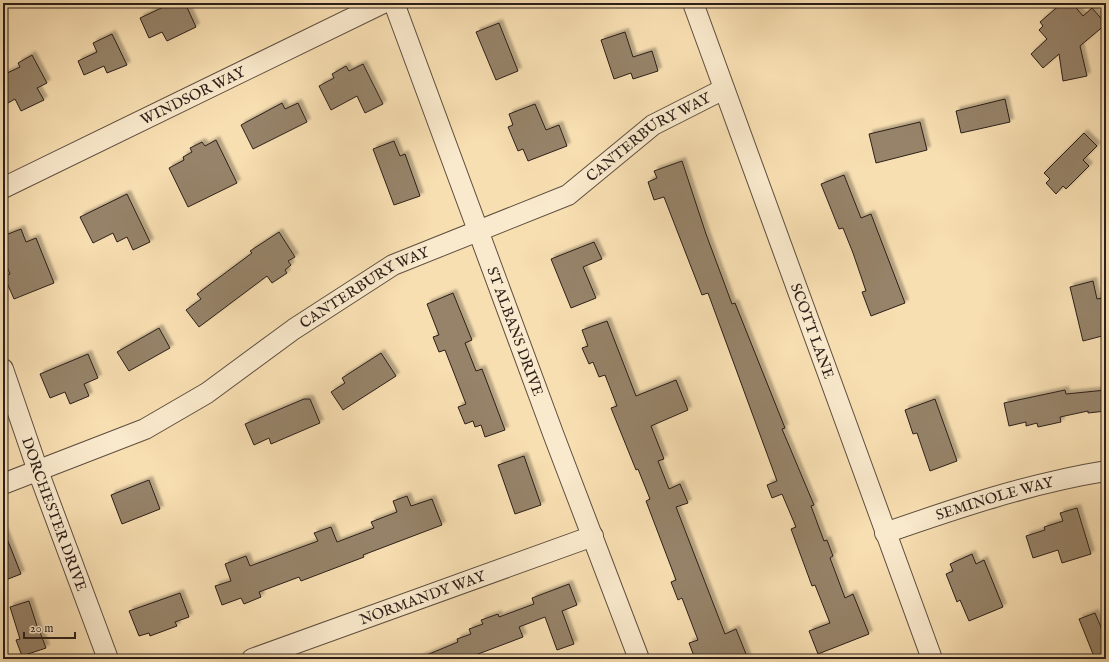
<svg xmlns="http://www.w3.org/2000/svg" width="1109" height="662" font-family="'IM FELL English',serif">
	<defs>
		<filter id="shadow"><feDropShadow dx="3.5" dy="-3.5" stdDeviation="1" flood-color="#0004"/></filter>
	</defs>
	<rect width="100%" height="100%" fill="#f8dfb2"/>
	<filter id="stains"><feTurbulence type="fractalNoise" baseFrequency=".005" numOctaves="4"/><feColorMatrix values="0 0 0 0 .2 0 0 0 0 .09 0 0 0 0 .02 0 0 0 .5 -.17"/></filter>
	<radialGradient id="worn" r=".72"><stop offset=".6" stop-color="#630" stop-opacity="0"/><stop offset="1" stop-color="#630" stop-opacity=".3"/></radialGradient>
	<g fill="#968369" stroke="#2c1f19" filter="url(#shadow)">
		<polygon points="172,3 185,3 196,27 167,41 162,32 149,38 140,18"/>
		<polygon points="1062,3 1072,3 1083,16 1092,8 1106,24 1080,46 1087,76 1063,81 1059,54 1043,68 1031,54 1047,39 1039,30 1043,26 1040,22"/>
		<polygon points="499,23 518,71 496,80 476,32"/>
		<polygon points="625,32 633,57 652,51 658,71 633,79 631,73 614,79 601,40"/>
		<polygon points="112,34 127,65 107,73 104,66 84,75 78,61 97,52 93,43"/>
		<polygon points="32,55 47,83 37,88 44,100 21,111 15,99 8,103 3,93 3,75 20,67 18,63"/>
		<polygon points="363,64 383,104 365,113 357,96 331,110 319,86 334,78 332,74 346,66 349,71"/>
		<polygon points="1005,99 1010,122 961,133 956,111"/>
		<polygon points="282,103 285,109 298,103 307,122 253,149 241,125"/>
		<polygon points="535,104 546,130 559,125 567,146 528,161 523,149 518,151 508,127 513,125 509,114"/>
		<polygon points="920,122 927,150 876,163 869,134"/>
		<polygon points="1084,133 1097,146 1083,160 1089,166 1066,189 1063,186 1056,194 1046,183 1050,179 1044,173"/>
		<polygon points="216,140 237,183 188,207 169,168 184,160 183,157 192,152 190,148 202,142 205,146"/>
		<polygon points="394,141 400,156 405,154 420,196 394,205 373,149"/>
		<polygon points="682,161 706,234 732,304 735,303 785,428 782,429 814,505 811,506 824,541 827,540 833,556 830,558 845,598 853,594 869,634 818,654 809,631 830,623 815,585 812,586 791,529 796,527 782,494 772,498 767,485 777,481 708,293 702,295 664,197 654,200 648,182 657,178 654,171"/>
		<polygon points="844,175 861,218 871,214 905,303 871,316 862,292 866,291 853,253 843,228 839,229 821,184"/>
		<polygon points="127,194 150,242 133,250 127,237 117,242 113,233 93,243 80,217"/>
		<polygon points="21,229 26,242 36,238 54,283 14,299 4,276 10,274 3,257 3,236"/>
		<polygon points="279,232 295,257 288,261 291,265 285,270 287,273 272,283 267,276 199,327 186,310 201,299 197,294 252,253 250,251"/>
		<polygon points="594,242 602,259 583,267 596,298 571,308 551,259"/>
		<polygon points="1093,281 1097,299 1102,298 1106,315 1103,316 1106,335 1083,341 1070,287"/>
		<polygon points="453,293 472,340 465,343 476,371 482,369 505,430 485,437 481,425 475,427 473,421 465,424 458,407 466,404 445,350 439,352 433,337 439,335 427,304"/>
		<polygon points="607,321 636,396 676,380 688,410 651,426 664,459 658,461 669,489 680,484 688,503 676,507 725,634 736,629 748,659 716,659 715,655 704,659 695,659 689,643 698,640 682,598 678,600 671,582 676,580 646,501 650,499 638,469 636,470 611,408 617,406 605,375 599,377 593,362 589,364 582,348 588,346 582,330"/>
		<polygon points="159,328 170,348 129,371 117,352"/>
		<polygon points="381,353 396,376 343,410 331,392 345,383 342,378"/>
		<polygon points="88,354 98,378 84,384 89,396 70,404 65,392 50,398 40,374"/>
		<polygon points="1065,390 1066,394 1106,390 1106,411 1088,413 1088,411 1060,417 1061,422 1038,427 1037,423 1026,426 1026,422 1009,426 1004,403"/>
		<polygon points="304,399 310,399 320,423 271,444 269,438 254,445 245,424"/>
		<polygon points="935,399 957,461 930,471 917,433 913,434 905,410"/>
		<polygon points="524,456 541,505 515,514 498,465"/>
		<polygon points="149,480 160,509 122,524 111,495"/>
		<polygon points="407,496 411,506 432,499 442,525 363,555 364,557 301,581 299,577 259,592 261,597 244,604 241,598 222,605 215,586 231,581 225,564 246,556 250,566 318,541 314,533 331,527 337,542 374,528 371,522 397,512 393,501"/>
		<polygon points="1077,508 1091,554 1062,563 1058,550 1033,558 1026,536 1045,530 1044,527 1063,521 1060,513"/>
		<polygon points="4,531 21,574 3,581 3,532"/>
		<polygon points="972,554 976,564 984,560 1003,607 969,621 960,600 957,602 946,574 953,571 950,564"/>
		<polygon points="569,584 577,605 562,611 574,644 557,650 545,617 519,627 523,637 465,659 417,659 458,642 457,639 471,634 469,629 483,624 481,620 498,614 499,617 534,604 532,598"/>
		<polygon points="180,593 189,617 175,622 177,626 150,636 149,633 139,636 129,611"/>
		<polygon points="29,601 39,632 40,632 46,648 22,656 16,640 20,639 10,607"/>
		<polygon points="1095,613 1106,639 1106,659 1095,659 1079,619"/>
	</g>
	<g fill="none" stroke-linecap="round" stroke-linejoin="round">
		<g stroke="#5f4f3f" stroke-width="22">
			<g id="minor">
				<path id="s1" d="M 394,3 L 554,436 L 639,659"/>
				<path id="s2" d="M 693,3 L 932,659"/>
				<path id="s3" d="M 3,188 L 383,3"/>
				<path id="s4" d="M 3,369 L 38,471 L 108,659"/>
				<path id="s5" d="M 3,484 L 145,429 L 207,393 L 294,329 L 393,265 L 568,195 L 653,125 L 724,89"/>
				<path id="s6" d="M 885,533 C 957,508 1031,483 1106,471"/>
				<path id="s7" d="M 252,659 L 593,536"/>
			</g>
		</g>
		<use href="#minor" stroke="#faeacd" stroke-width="20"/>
	</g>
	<g text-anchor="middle" stroke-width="3" stroke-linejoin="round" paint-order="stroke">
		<g font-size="15" fill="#2c1f19" stroke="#faeacd">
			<text dy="5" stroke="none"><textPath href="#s3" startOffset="211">WINDSOR WAY</textPath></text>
			<text dy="5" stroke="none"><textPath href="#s5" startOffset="738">CANTERBURY WAY</textPath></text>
			<text dy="5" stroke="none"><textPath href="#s5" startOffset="414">CANTERBURY WAY</textPath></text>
			<text dy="5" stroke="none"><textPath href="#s1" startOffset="350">ST ALBANS DRIVE</textPath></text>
			<text dy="5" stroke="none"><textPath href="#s2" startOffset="349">SCOTT LANE</textPath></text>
			<text dy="5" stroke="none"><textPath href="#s6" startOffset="115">SEMINOLE WAY</textPath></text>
			<text dy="5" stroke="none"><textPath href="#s4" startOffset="154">DORCHESTER DRIVE</textPath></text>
			<text dy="5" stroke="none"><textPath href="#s7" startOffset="181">NORMANDY WAY</textPath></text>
		</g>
	</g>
	<rect width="1109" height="662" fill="none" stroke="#f8dfb2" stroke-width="16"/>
	<rect x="4" y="4" width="1101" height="654" fill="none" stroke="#2c1f19" stroke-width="2"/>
	<rect x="8" y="8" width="1093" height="646" fill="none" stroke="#2c1f19"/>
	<path d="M24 632v6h51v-6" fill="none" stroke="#2c1f19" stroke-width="2"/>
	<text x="30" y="632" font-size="12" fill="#2c1f19" stroke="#faeacd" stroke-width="3" paint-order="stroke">20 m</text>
	<rect width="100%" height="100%" filter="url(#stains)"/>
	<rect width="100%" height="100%" fill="url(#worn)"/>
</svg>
